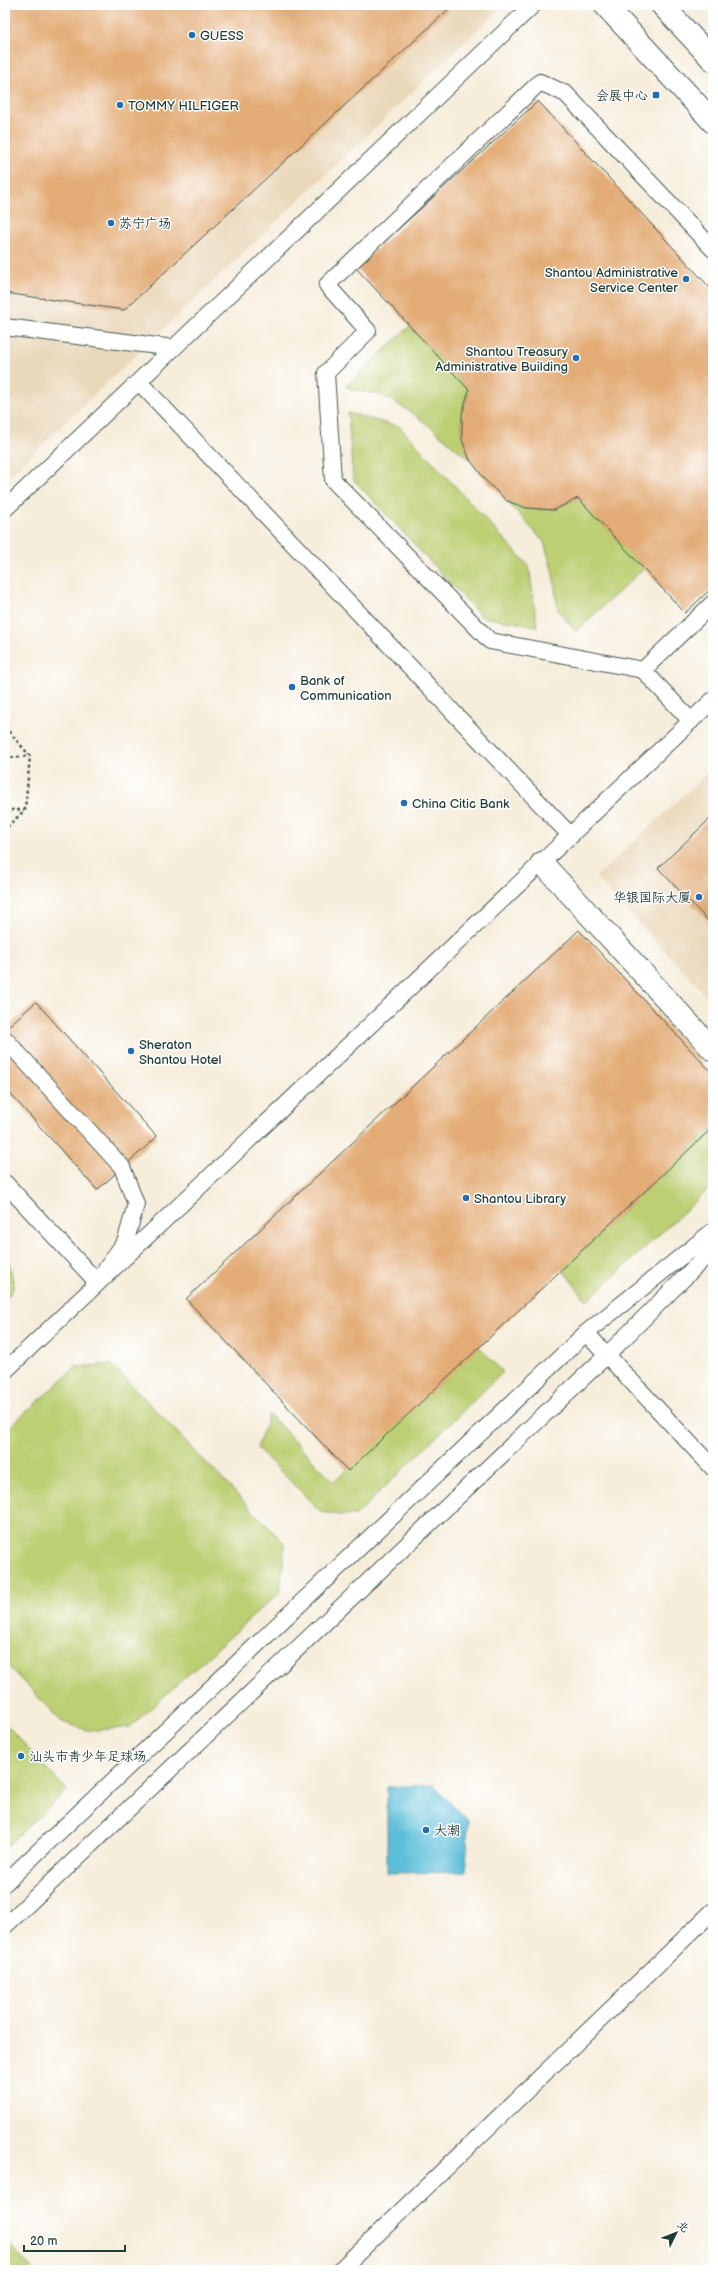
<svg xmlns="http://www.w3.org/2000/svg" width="718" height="2275" font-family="'Balsamiq Sans','LXGW WenKai TC',sans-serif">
	<rect width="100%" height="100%" fill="#fff"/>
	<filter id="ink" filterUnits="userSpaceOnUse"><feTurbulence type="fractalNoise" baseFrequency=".025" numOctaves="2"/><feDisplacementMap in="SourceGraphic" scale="8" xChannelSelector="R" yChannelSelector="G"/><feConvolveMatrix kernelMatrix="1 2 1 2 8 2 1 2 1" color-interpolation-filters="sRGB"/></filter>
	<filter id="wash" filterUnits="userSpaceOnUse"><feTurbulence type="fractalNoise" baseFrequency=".012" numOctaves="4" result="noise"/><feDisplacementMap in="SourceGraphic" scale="16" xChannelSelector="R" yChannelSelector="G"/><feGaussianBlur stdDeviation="0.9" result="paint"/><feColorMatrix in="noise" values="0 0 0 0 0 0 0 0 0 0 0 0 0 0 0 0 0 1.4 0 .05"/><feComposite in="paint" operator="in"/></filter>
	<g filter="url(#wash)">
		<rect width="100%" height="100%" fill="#f6edda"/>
		<g fill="#ead8ba">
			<polygon points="5,5 504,5 5,480"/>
			<polygon points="713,768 713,1003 596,877"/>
		</g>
		<g fill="#bccf72" stroke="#6e8653">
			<path d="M 410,326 L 469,390 C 460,419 458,431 470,460 C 441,436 415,411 381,395 C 368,390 359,395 346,386 Z"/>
			<polygon points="348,413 400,427 529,566 537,626 482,617 353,479"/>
			<polygon points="578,498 644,568 576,632 558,610 553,573 544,542 507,501 526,508 554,510"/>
			<polygon points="713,1127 713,1185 587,1301 562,1269"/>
			<polygon points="5,1257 9,1261 14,1286 5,1302"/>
			<polygon points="479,1347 503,1372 356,1515 339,1515 321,1512 257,1448 269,1414 334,1482"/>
			<polygon points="111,1364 285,1544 280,1592 130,1727 90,1731 62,1722 5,1663 5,1431 76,1367"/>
			<polygon points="5,1723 67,1790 5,1848"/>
			<polygon points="5,2240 33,2270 5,2270"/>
		</g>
		<polygon fill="#5bbed9" stroke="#3d7e86" points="433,1785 468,1820 466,1872 387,1873 387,1787"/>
		<g id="blocks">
			<g fill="#e3ac76">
				<polygon points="5,5 453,5 124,310 5,293"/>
				<polygon points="538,101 713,291 713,587 685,613 578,498 554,510 526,508 507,501 487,482 470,460 462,440 462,414 469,390 356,268"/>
				<polygon points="713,816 713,926 658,868"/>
				<polygon points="579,930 713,1074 713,1127 348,1471 186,1299"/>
				<polygon points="36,1002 157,1137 97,1190 5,1088 5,1029"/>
			</g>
		</g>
	</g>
	<g filter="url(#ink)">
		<use href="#blocks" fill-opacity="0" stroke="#3f574d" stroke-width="1"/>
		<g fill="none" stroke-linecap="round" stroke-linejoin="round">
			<g stroke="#3f574d" stroke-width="18">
				<g id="service">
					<polyline points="713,249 566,94 540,82 327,285 368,331 326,373 333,480 490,641 643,670 713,603"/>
					<polyline points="5,327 174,348"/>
					<polyline points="139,382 571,836"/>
					<polyline points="5,509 533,5"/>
					<polyline points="643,670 691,721"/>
					<polyline points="5,1039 122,1167 136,1204 126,1240 97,1282 5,1183"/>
					<polyline points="586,1333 713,1468"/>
					<polyline points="5,1371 713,700"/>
					<polyline points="5,1883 586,1333 713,1231"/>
					<polyline points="5,1926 607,1355 713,1249"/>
					<polyline points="340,2270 713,1911"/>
				</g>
			</g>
			<g stroke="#3f574d" stroke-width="24">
				<polyline id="minor" points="542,863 713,1050"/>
			</g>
			<g stroke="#3f574d" stroke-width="24">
				<g id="tertiary">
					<polyline points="605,5 713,122"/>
					<polyline points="662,5 713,60"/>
				</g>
			</g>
			<g stroke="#3f574d" stroke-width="2.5" stroke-dasharray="3 3" stroke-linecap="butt">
				<polyline points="5,727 30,756 25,810 5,829"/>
				<polyline points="5,758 30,756"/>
				<polyline points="5,810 24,810"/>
			</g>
			<use href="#service" stroke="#fff" stroke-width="16"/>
			<use href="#minor" stroke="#fff" stroke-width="22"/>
			<use href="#tertiary" stroke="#fff" stroke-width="22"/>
		</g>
	</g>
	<g fill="#1f6fb2" stroke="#fff" stroke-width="1.5">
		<circle cx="192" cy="35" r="4"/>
		<rect x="652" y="91" width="8" height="8" rx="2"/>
		<circle cx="120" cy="105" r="4"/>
		<circle cx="111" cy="223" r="4"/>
		<circle cx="686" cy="279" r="4"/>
		<circle cx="576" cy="358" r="4"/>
		<circle cx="292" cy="687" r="4"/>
		<circle cx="404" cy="803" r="4"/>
		<circle cx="699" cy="897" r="4"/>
		<circle cx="131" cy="1051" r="4"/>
		<circle cx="466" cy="1198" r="4"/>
		<circle cx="21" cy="1756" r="4"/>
		<circle cx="426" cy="1830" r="4"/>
	</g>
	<g text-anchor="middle" stroke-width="3" stroke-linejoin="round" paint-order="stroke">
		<g font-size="13" fill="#1f3d34" stroke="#fff" text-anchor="start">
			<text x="200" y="40">GUESS</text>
			<text x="648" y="100" text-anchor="end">会展中心</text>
			<text x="128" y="110">TOMMY HILFIGER</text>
			<text x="119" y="228">苏宁广场</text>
			<text x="678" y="277" text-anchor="end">Shantou Administrative<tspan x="678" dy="15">Service Center</tspan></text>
			<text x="568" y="356" text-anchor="end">Shantou Treasury<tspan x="568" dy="15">Administrative Building</tspan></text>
			<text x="300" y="685">Bank of<tspan x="300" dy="15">Communication</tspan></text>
			<text x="412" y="808">China Citic Bank</text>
			<text x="691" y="902" text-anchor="end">华银国际大厦</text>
			<text x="139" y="1049">Sheraton<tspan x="139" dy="15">Shantou Hotel</tspan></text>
			<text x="474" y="1203">Shantou Library</text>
			<text x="29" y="1761">汕头市青少年足球场</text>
			<text x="434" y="1835">大潮</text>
		</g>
	</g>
	<rect width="718" height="2275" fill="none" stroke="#fff" stroke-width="20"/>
	<g transform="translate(676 2233) rotate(47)" stroke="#ffffff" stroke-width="3" paint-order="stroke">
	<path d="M0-3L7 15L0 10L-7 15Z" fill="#1f3d34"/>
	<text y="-6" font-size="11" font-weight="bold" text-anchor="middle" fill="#1f3d34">北</text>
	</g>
	<path d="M24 2245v6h101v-6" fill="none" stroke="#1f3d34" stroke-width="2"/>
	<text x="30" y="2245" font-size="12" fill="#1f3d34" stroke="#ffffff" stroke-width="3" paint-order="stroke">20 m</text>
</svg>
